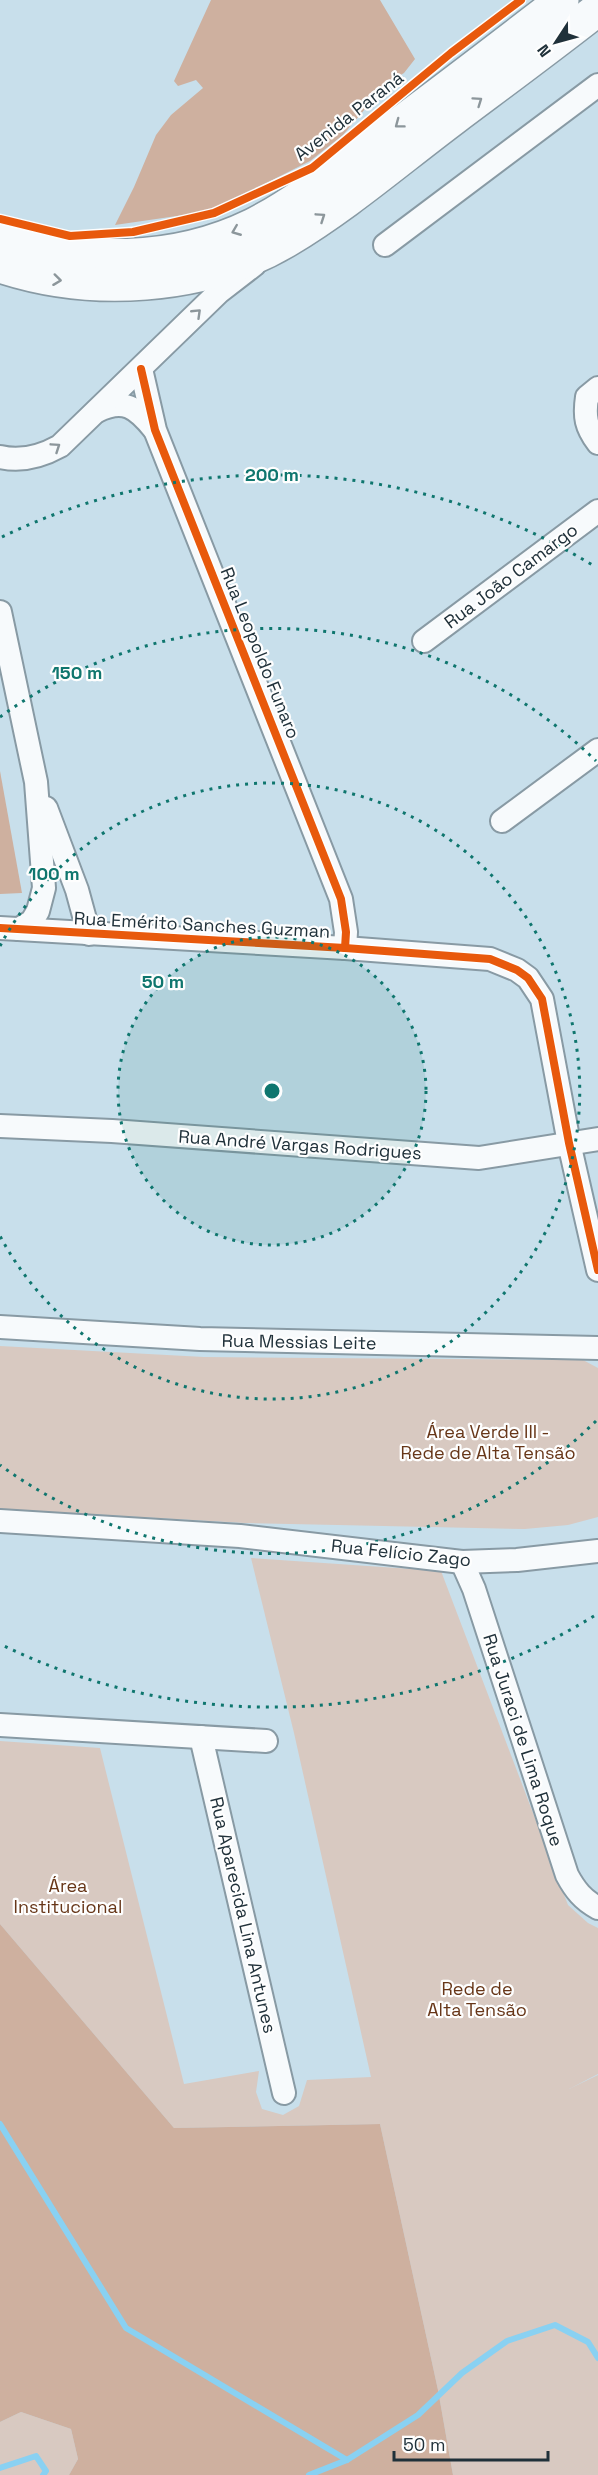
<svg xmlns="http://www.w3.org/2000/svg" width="598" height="2475" font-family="'Space Grotesk',sans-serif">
	<rect width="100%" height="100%" fill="#c8dfeb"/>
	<g fill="#d8c9c1">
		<polygon points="0,1346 204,1357 583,1360 598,1368 598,1517 568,1525 525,1529 245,1523 0,1509"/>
		<polygon points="251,1558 441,1571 568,1905 588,1923 598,1928 598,2074 569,2089 598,2075 598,2475 453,2475 438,2390 380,2124 174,2128 0,1924 0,1741 100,1748 184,2084 259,2071 256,2092 262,2109 283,2115 299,2106 307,2080 371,2077 294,1733"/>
		<polygon points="21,2412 71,2429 78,2459 69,2475 0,2475 0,2422"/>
	</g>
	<g fill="#ceb09f">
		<polygon points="211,0 380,0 415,59 404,73 386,84 343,135 310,161 211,211 115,225 134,187 156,135 171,115 203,88 196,80 178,86 174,81"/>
		<polygon points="0,771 22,893 0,894"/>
		<polygon points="0,1924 174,2128 380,2124 438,2390 453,2475 69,2475 78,2459 71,2429 21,2412 0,2422"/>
	</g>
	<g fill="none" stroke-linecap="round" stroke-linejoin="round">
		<g stroke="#89d1f2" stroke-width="6">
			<polyline points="0,2124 126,2328 347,2460"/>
			<polyline points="0,2468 36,2456 46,2471 43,2475"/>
			<polyline points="309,2475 347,2460 418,2415 462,2373 507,2341 555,2325 588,2342 598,2358"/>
		</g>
		<g stroke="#889aa4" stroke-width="26">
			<g id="minor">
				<polyline points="385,245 598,85"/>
				<polyline points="141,369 155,430 341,899 346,932 345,948"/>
				<path d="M 598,388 L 587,397 C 584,417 586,427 598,443"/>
				<path d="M 97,411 C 124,398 136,407 154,429"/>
				<path d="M 0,457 C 21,462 42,456 60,446 L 219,292 L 254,265"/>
				<polyline points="0,612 36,782 44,888 38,911 32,921 19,929"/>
				<polyline points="424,641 598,511"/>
				<polyline points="46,808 77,890 89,934"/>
				<polyline points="502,821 598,750"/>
				<polyline points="0,928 345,948 490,959 517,970 528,978 542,999 569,1143 598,1270"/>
				<polyline points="0,1126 112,1131 479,1158 598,1139"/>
				<polyline points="0,1327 200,1339 598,1348"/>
				<polyline points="0,1521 240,1536 462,1562 517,1560 598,1551"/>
				<path d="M 462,1562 L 474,1589 L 567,1875 C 575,1890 583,1900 598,1908"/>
				<polyline points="0,1725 266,1741"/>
				<polyline points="201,1737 284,2093"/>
			</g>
		</g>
		<g stroke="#889aa4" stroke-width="36">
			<g id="primary">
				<path d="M 0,237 C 83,263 173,264 253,225 C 300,201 342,166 384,135 C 444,91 503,45 562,0"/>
				<path d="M 0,266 C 90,296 203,290 286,241 C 345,206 398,160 454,118 C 502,82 551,46 598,9"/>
			</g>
		</g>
		<use href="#minor" stroke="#f7fafc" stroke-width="22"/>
		<use href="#primary" stroke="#f7fafc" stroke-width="33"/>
		<g stroke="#fefefe" stroke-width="11">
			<g id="cycleway">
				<polyline points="0,219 70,236 133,232 214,213 312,168 451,53 521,0"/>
				<polyline points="141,369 155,430 341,899 346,932 345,948"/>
				<polyline points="0,928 345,948 490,959 517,970 528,978 542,999 569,1143 598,1270"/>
			</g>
		</g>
		<use href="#cycleway" stroke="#e8590c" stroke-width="8"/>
	</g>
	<defs><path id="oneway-chevron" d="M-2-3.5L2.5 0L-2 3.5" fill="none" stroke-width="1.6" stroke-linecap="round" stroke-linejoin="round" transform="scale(1.5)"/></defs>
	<g stroke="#8c969b">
		<use href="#oneway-chevron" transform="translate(478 101) rotate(-35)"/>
		<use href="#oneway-chevron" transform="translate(399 124) rotate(143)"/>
		<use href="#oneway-chevron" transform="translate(321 217) rotate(-34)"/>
		<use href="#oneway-chevron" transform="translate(236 231) rotate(158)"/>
		<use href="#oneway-chevron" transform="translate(57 280) rotate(7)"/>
		<use href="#oneway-chevron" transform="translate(197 313) rotate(-44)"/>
		<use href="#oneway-chevron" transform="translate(56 447) rotate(-34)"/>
	</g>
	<circle cx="272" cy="1091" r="154" fill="#0f766e" fill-opacity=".12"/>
	<g fill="none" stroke="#0f766e" stroke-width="3" stroke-dasharray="3 6">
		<circle cx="272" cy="1091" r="154"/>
		<path d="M0 946A308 308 0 1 1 0 1236"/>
		<path d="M596 1421A462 462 0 0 1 0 1465M0 717A462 462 0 0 1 596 761"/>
		<path d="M594 1616A616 616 0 0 1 2 1645M2 537A616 616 0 0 1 594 566"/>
	</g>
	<g text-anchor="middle" stroke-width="4.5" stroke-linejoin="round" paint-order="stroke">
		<g font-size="18" fill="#20313a" stroke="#fefefe">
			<text transform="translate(349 116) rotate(-38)" y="6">Avenida Paraná</text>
			<text transform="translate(511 576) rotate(-37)" y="6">Rua João Camargo</text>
			<text transform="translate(260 653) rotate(68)" y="6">Rua Leopoldo Funaro</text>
			<text transform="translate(202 925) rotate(3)" y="6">Rua Emérito Sanches Guzman</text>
			<text transform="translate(300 1145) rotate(4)" y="6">Rua André Vargas Rodrigues</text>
			<text transform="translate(299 1342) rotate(1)" y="6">Rua Messias Leite</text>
			<text transform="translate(401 1553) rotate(6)" y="6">Rua Felício Zago</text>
			<text transform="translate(523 1740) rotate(72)" y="6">Rua Juraci de Lima Roque</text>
			<text transform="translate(243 1915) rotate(77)" y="6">Rua Aparecida Lina Antunes</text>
		</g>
		<g font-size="18" fill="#673618" stroke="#fefefe">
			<text x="488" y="1438">Área Verde III -<tspan x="488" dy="21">Rede de Alta Tensão</tspan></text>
			<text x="68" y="1892">Área<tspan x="68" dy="21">Institucional</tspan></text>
			<text x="477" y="1995">Rede de<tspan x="477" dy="21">Alta Tensão</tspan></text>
		</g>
	</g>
	<circle cx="272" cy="1091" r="9" fill="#0f766e" stroke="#fefefe" stroke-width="3"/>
	<g font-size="18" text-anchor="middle" font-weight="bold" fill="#0f766e" stroke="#fefefe" stroke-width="4.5" stroke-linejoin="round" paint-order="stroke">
		<text x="272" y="481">200 m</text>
		<text x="77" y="679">150 m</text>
		<text x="54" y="880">100 m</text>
		<text x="163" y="988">50 m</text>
	</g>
	<g transform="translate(556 42) rotate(234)" stroke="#fefefe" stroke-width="4.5" paint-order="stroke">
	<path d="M0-4.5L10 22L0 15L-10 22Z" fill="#20313a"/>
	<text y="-9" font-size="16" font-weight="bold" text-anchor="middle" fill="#20313a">N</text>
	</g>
	<path d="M394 2451v9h154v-9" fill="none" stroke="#20313a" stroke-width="3"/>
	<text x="403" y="2451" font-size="18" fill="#20313a" stroke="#fefefe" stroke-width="4.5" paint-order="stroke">50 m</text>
</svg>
